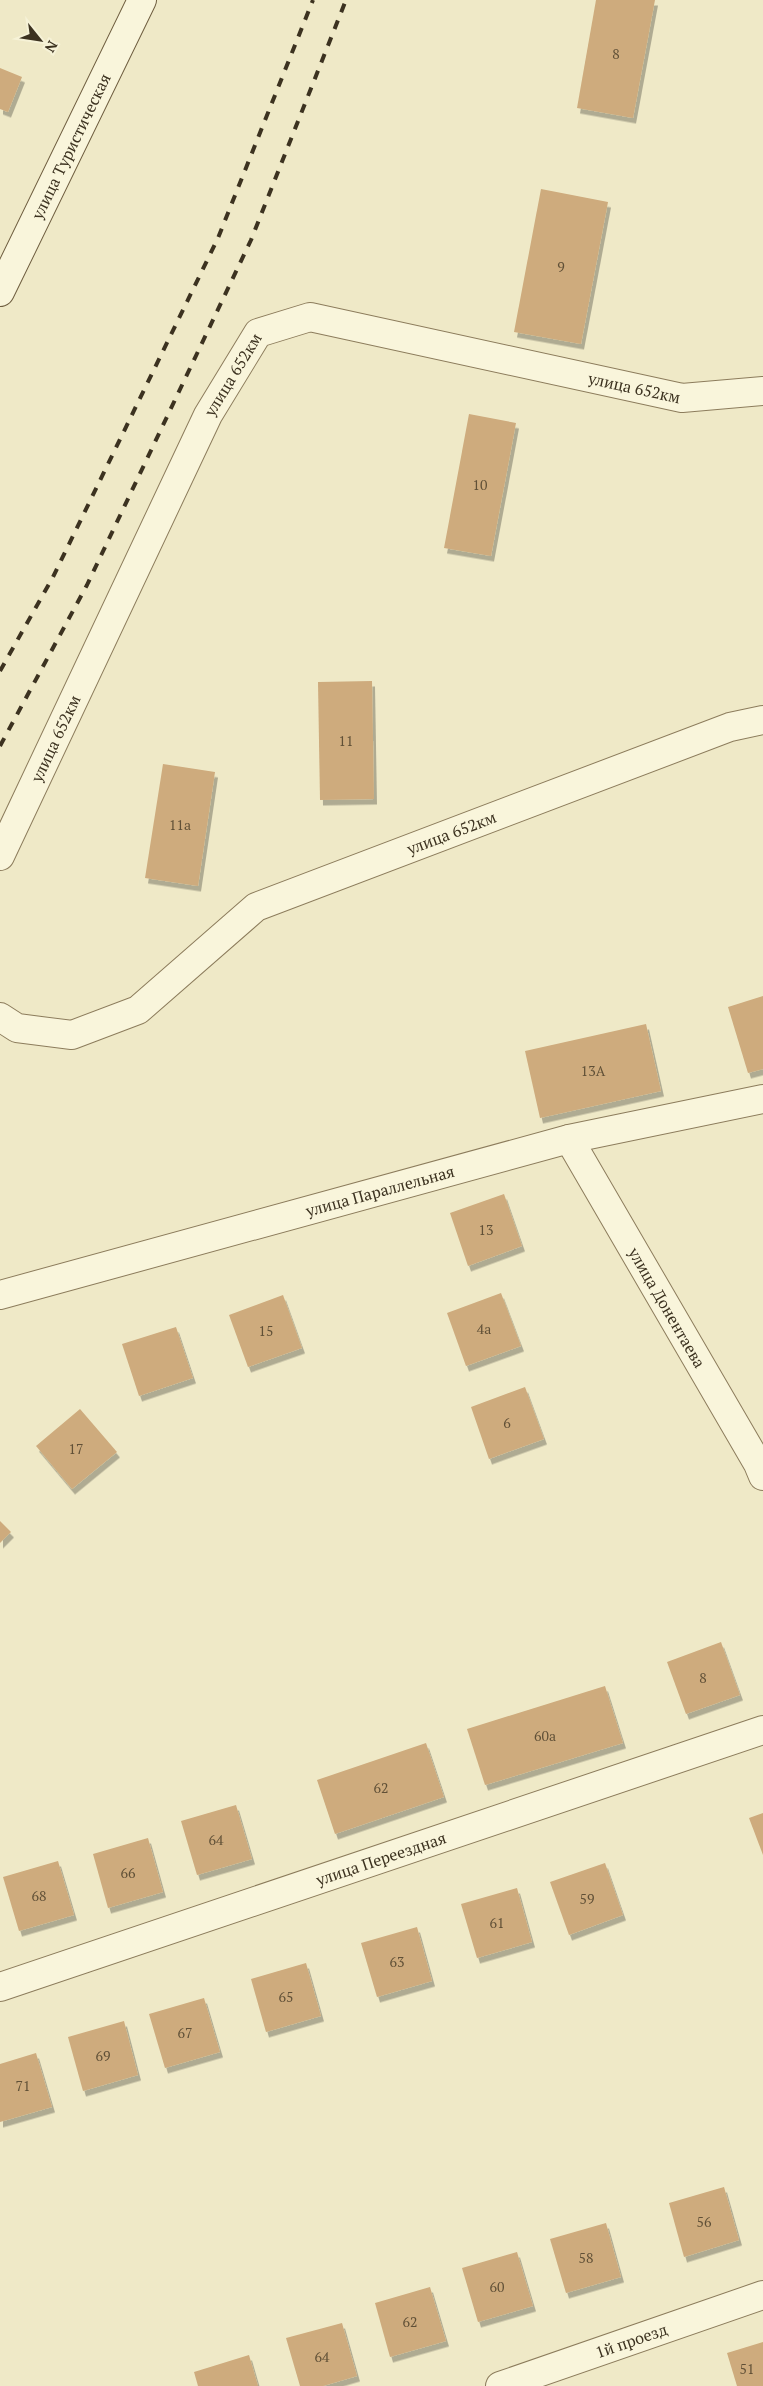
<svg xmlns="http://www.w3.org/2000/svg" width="763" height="2386" font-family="'PT Serif',serif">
	<defs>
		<filter id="shadow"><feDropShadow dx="3" dy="5.5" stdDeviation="0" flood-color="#0004"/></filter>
	</defs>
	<rect width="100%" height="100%" fill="#efe9c7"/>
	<g fill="#ceab7d" filter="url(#shadow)">
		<polygon points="596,0 655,0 633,118 577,108"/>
		<polygon points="0,68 22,77 8,112 0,109"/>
		<polygon points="541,189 608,202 581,344 514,332"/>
		<polygon points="469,414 516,423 491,556 444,548"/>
		<polygon points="372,681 374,799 320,800 318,682"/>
		<polygon points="163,764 215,772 198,886 145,878"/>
		<polygon points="763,996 763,1069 748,1073 728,1007"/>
		<polygon points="646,1024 661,1091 540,1118 525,1051"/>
		<polygon points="504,1194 522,1246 468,1266 450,1213"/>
		<polygon points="501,1293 521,1346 466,1366 447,1313"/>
		<polygon points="283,1295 302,1348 248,1367 229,1315"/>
		<polygon points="176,1327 193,1378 139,1396 122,1344"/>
		<polygon points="525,1387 544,1439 489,1459 471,1407"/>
		<polygon points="80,1409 117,1452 72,1489 36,1446"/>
		<polygon points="0,1521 11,1532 0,1543"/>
		<polygon points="721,1642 740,1695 686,1714 667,1662"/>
		<polygon points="605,1686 623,1743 485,1785 467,1729"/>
		<polygon points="426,1743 444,1797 335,1834 317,1780"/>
		<polygon points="236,1805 252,1859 197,1875 181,1821"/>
		<polygon points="763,1813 763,1855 749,1818"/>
		<polygon points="148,1838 163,1892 108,1908 93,1854"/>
		<polygon points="58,1861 74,1915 19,1931 3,1877"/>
		<polygon points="605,1863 623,1915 569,1935 550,1882"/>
		<polygon points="517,1888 532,1942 477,1958 461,1904"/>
		<polygon points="417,1927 432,1981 377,1997 361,1943"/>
		<polygon points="306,1963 321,2016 266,2032 251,1979"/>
		<polygon points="204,1998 220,2052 165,2068 149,2014"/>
		<polygon points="124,2021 138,2075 83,2091 68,2037"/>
		<polygon points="36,2053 52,2107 0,2122 0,2064"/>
		<polygon points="724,2187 739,2240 684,2257 669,2203"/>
		<polygon points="606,2223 621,2277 566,2293 550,2239"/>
		<polygon points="517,2252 533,2306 478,2322 462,2268"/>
		<polygon points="430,2287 446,2341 390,2357 375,2303"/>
		<polygon points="342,2323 357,2376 323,2386 300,2386 286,2338"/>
		<polygon points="763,2342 763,2386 737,2386 727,2353"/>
		<polygon points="249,2355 258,2386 198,2386 194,2372"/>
	</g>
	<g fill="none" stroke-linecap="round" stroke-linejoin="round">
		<g stroke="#8c7c5c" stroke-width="30">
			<g id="street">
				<path id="s1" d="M 0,856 L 208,415 L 258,333 L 310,317 L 682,398 L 763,391"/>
				<path id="s2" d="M 0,1017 L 17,1028 L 72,1035 L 138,1010 L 256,907 L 730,727 L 763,720"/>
				<path id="s3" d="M 569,1139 L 758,1464 L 763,1476"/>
				<path id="s4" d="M 0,1295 L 569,1139 L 763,1099"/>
				<path id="s5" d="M 0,1987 L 763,1730"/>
				<path id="s6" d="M 500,2386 L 763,2295"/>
			</g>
		</g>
		<g stroke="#6e5d3f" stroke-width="30">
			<g id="secondary">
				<path id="s7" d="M 0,292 L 142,0"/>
			</g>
		</g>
		<use href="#street" stroke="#f9f5db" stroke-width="28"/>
		<use href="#secondary" stroke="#f9f5db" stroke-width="28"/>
		<g stroke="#3c3220" stroke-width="4" stroke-dasharray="9 9" stroke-linecap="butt">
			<polyline points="0,671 53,577 218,238 313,0"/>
			<polyline points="0,746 87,585 251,240 346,0"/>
		</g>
	</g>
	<g text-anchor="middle" stroke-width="4" stroke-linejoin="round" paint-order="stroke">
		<g font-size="14" fill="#605037">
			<text x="616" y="59">8</text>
			<text x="561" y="272">9</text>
			<text x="480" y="490">10</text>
			<text x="346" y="746">11</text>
			<text x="180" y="830">11а</text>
			<text x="593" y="1076">13А</text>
			<text x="486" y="1235">13</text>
			<text x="484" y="1334">4а</text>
			<text x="266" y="1336">15</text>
			<text x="507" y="1428">6</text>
			<text x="76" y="1454">17</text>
			<text x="703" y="1683">8</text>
			<text x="545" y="1741">60а</text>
			<text x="381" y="1793">62</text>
			<text x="216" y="1845">64</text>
			<text x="128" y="1878">66</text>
			<text x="39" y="1901">68</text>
			<text x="587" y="1904">59</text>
			<text x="497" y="1928">61</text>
			<text x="397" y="1967">63</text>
			<text x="286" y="2002">65</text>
			<text x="185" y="2038">67</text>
			<text x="103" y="2061">69</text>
			<text x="23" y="2091">71</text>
			<text x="704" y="2227">56</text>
			<text x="586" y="2263">58</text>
			<text x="497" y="2292">60</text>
			<text x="410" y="2327">62</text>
			<text x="322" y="2362">64</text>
			<text x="747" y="2374">51</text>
		</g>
		<g font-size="16" fill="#3c3220" stroke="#f6f2d7">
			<text dy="6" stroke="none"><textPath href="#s7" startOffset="162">улица Туристическая</textPath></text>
			<text dy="6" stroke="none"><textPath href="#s1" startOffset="535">улица 652км</textPath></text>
			<text dy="6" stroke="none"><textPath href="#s1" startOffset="970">улица 652км</textPath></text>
			<text dy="6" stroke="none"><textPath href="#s1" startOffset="130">улица 652км</textPath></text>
			<text dy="6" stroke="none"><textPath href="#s2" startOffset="512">улица 652км</textPath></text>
			<text dy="6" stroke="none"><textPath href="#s4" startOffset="394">улица Параллельная</textPath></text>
			<text dy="6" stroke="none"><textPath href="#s3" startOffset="195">улица Донентаева</textPath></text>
			<text dy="6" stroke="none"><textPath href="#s5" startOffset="402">улица Переездная</textPath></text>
			<text dy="6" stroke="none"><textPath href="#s6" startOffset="139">1й проезд</textPath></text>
		</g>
	</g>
	<g transform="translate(40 40) rotate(120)" stroke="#f6f2d7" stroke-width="4" paint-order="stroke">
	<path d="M0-4L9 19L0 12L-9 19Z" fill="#3c3220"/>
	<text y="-8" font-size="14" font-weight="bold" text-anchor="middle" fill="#3c3220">N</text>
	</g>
</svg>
